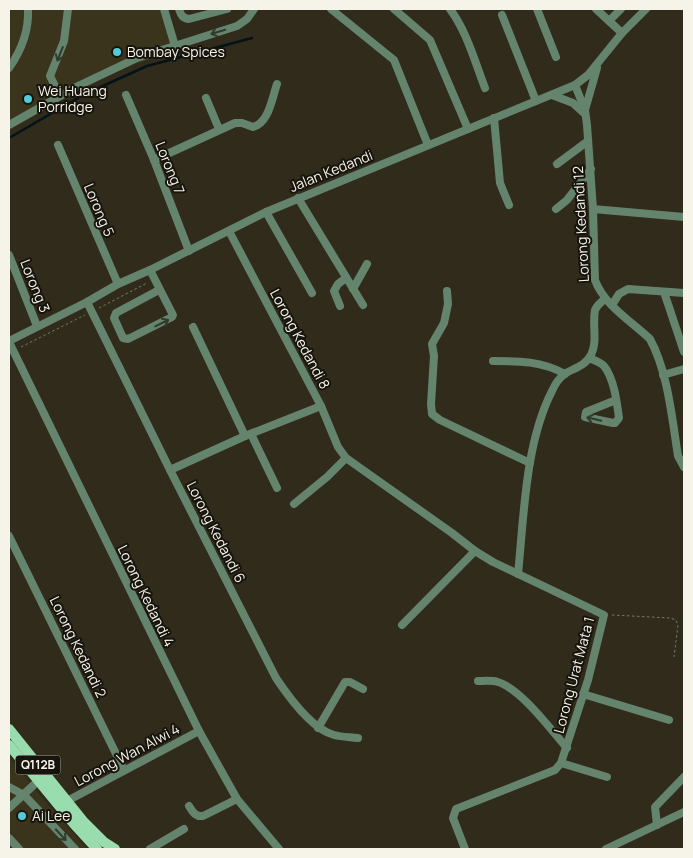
<svg xmlns="http://www.w3.org/2000/svg" width="693" height="858" font-family="Manrope,sans-serif">
	<rect width="100%" height="100%" fill="#302b1b"/>
	<g fill="#3a341c">
		<polygon points="9,9 162,9 174,52 135,64 78,89 9,131"/>
		<polygon points="9,757 43,799 87,849 9,849"/>
	</g>
	<g fill="none" stroke-linecap="round" stroke-linejoin="round">
		<polyline stroke="#051318" stroke-width="2.5" points="9,138 85,94 147,66 252,38"/>
		<g stroke="#7c786a" stroke-width="1" stroke-dasharray="2.5 2.5" stroke-linecap="butt">
			<polyline points="99,308 147,283"/>
			<polyline points="21,347 85,315"/>
			<polyline points="612,615 670,618 676,620 678,625 674,657"/>
		</g>
		<g stroke="#64846d" stroke-width="8">
			<polyline points="164,9 175,46"/>
			<path d="M 179,9 C 181,15 182,18 189,19 L 227,9"/>
			<polyline points="331,9 394,60 428,145"/>
			<polyline points="394,9 430,40 468,129"/>
			<path d="M 450,9 C 467,32 475,62 485,88"/>
			<polyline points="537,9 556,57"/>
			<polyline points="596,9 622,33"/>
			<polyline points="502,15 536,101"/>
			<polyline points="609,21 621,9"/>
			<path d="M 9,68 C 21,51 29,30 28,9"/>
			<path d="M 575,85 L 585,110 L 587,125 L 593,209 L 595,280 C 604,305 631,321 650,339 C 668,372 672,419 678,456 L 684,467"/>
			<polyline points="126,95 154,160 189,251"/>
			<polyline points="552,95 573,103 584,113"/>
			<polyline points="60,96 50,76 64,41 68,9"/>
			<polyline points="206,98 219,129"/>
			<polyline points="585,110 597,68"/>
			<polyline points="494,118 500,183 509,205"/>
			<polyline points="9,125 78,86 137,58 237,26 247,19 254,9"/>
			<polyline points="58,145 118,284"/>
			<path d="M 154,160 L 235,123 L 242,123 L 253,127 C 269,123 272,98 277,84"/>
			<polyline points="557,164 588,141"/>
			<polyline points="298,198 363,305"/>
			<polyline points="556,209 567,200 591,169"/>
			<polyline points="593,209 684,217"/>
			<polyline points="266,212 312,293"/>
			<polyline points="229,231 321,406 338,447 346,458 452,533 475,551 493,562 604,615 588,680 561,763 555,770 456,809 453,818 465,849"/>
			<polyline points="9,255 37,326"/>
			<polyline points="150,270 173,315 172,317 128,339 123,338 114,318 116,313 159,290"/>
			<polyline points="353,289 367,264"/>
			<polyline points="447,291 448,304 444,323 432,344 434,356 431,404 432,414 440,420 530,463"/>
			<polyline points="664,292 684,352"/>
			<path d="M 87,302 L 170,470 L 276,678 C 288,696 312,729 334,735 C 341,737 350,737 358,738"/>
			<polyline points="612,305 619,294 628,289 684,293"/>
			<polyline points="340,306 334,291 338,284 346,278"/>
			<polyline points="9,341 87,302 118,284 150,270 266,212 575,85 588,75 622,33 646,9"/>
			<polyline points="9,342 199,731 237,799 279,849"/>
			<path d="M 589,358 C 594,360 600,362 604,366 C 614,378 617,403 619,418 L 615,423 L 613,423 L 585,417 L 586,412 L 616,400"/>
			<path d="M 493,361 C 519,361 542,361 565,374"/>
			<polyline points="663,375 684,369"/>
			<polyline points="251,434 277,488"/>
			<polyline points="245,436 321,406"/>
			<polyline points="170,470 245,436 193,327"/>
			<polyline points="294,504 327,477 346,458"/>
			<polyline points="9,536 124,770"/>
			<path d="M 518,574 C 524,516 525,444 552,391 C 555,384 560,377 566,373 C 575,368 586,365 591,355 C 598,341 592,325 595,310 C 597,305 601,302 605,299"/>
			<polyline points="402,625 475,551"/>
			<path d="M 478,681 C 484,681 492,680 498,682 C 521,689 551,730 567,748"/>
			<polyline points="583,694 669,720"/>
			<polyline points="318,728 345,682 350,682 363,689"/>
			<polyline points="561,763 607,777"/>
			<polyline points="9,787 24,795 75,849"/>
			<polyline points="67,801 199,731"/>
			<path d="M 189,806 C 193,812 195,817 203,816 L 237,799"/>
			<polyline points="9,808 38,781"/>
			<polyline points="657,825 655,807 684,777"/>
			<polyline points="9,838 19,849"/>
			<polyline points="150,849 184,829"/>
			<polyline points="606,849 684,812"/>
		</g>
		<g stroke="#99ddae" stroke-width="10">
			<polyline points="9,729 83,821 104,842 115,849"/>
			<polyline points="9,745 74,824 97,849"/>
		</g>
	</g>
	<defs><path id="oneway-shaft" d="M-6 0H5M1.5-3L5.5 0L1.5 3" fill="none" stroke-width="1.6" stroke-linecap="round" stroke-linejoin="round" transform="scale(1.25)"/></defs>
	<g stroke="#313b2f">
		<use href="#oneway-shaft" transform="translate(218 32) rotate(163)"/>
		<use href="#oneway-shaft" transform="translate(60 54) rotate(112)"/>
		<use href="#oneway-shaft" transform="translate(162 323) rotate(-26)"/>
		<use href="#oneway-shaft" transform="translate(594 419) rotate(-167)"/>
		<use href="#oneway-shaft" transform="translate(61 835) rotate(47)"/>
	</g>
	<g fill="#52cbd8" stroke="#16140d" stroke-width="2">
		<circle cx="117" cy="52" r="5"/>
		<circle cx="28" cy="99" r="5"/>
		<circle cx="22" cy="816" r="5"/>
	</g>
	<g text-anchor="middle" stroke-width="4" stroke-linejoin="round" paint-order="stroke">
		<rect fill="#16140d" stroke="#b3b0a6" stroke-width="1" x="15.5" y="755.5" width="45" height="19" rx="4"/>
		<g font-size="12" font-weight="bold" fill="#f6f3e8">
			<text x="38" y="769">Q112B</text>
		</g>
		<g font-size="14" fill="#f6f3e8" stroke="#16140d" text-anchor="start">
			<text x="127" y="57">Bombay Spices</text>
			<text x="38" y="96">Wei Huang<tspan x="38" dy="16">Porridge</tspan></text>
			<text x="32" y="821">Ai Lee</text>
		</g>
		<g font-size="14" fill="#f6f3e8" stroke="#16140d">
			<text transform="translate(170 168) rotate(68)" y="5">Lorong 7</text>
			<text transform="translate(331 171) rotate(-22)" y="5">Jalan Kedandi</text>
			<text transform="translate(99 210) rotate(67)" y="5">Lorong 5</text>
			<text transform="translate(581 224) rotate(-93)" y="5">Lorong Kedandi 12</text>
			<text transform="translate(35 286) rotate(68)" y="5">Lorong 3</text>
			<text transform="translate(300 339) rotate(62)" y="5">Lorong Kedandi 8</text>
			<text transform="translate(216 532) rotate(63)" y="5">Lorong Kedandi 6</text>
			<text transform="translate(146 596) rotate(64)" y="5">Lorong Kedandi 4</text>
			<text transform="translate(78 647) rotate(64)" y="5">Lorong Kedandi 2</text>
			<text transform="translate(574 675) rotate(-75)" y="5">Lorong Urat Mata 1</text>
			<text transform="translate(127 755) rotate(-28)" y="5">Lorong Wan Alwi 4</text>
		</g>
	</g>
	<rect width="693" height="858" fill="none" stroke="#f6f3e8" stroke-width="20"/>
</svg>
